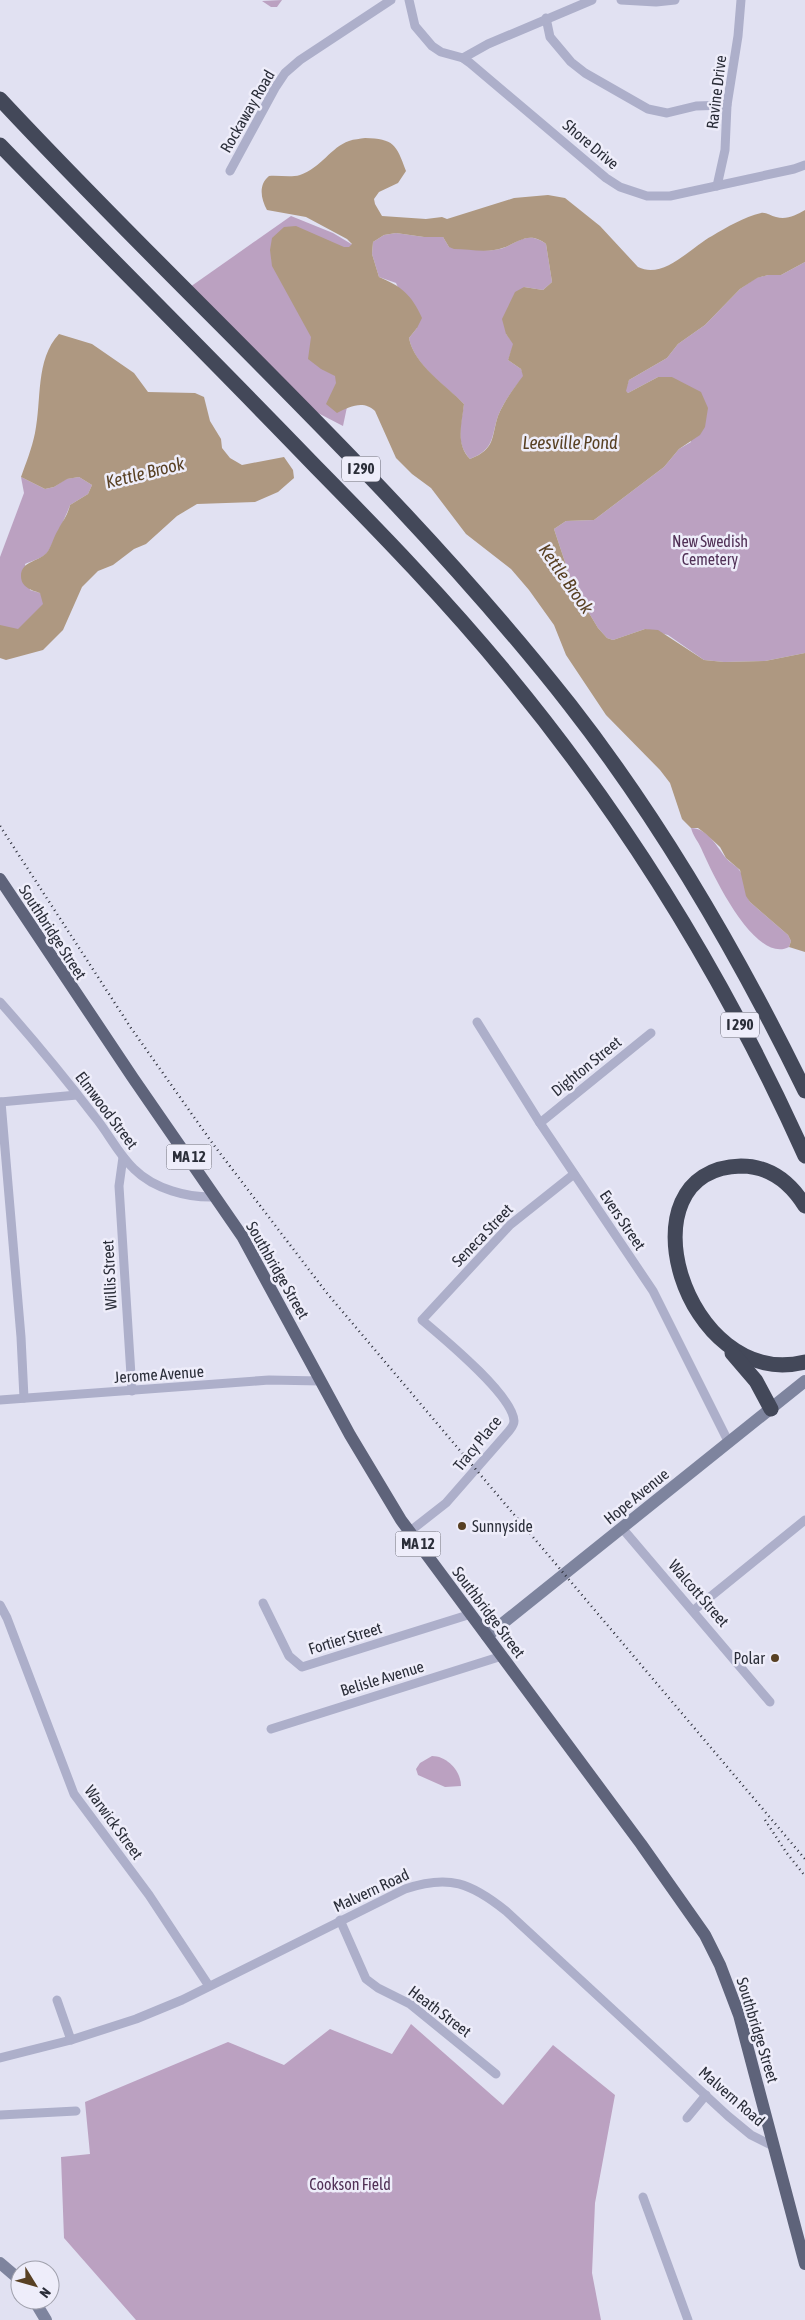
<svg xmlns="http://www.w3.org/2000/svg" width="805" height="2320" font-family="'Asap Condensed',sans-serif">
	<rect width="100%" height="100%" fill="#e1e1f2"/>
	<g fill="#bba1c1">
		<polygon points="282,0 277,7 271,7 262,1"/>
		<polygon points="291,216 333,233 358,248 352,383 343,426 316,412 190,287"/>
		<path d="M 396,233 L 424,237 L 443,237 L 449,247 C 464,248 480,251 494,250 C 515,248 524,228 546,244 L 552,282 L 543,290 L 524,287 L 506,334 L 514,344 L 508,360 L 521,369 L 524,376 C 514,388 504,401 498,416 C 491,437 495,449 470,459 C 455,443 461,424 464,404 C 445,385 414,365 409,338 L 417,328 L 396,283 L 379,277 L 372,254 L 373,242 L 384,235 Z"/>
		<polygon points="805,262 805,653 765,661 724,662 704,660 668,635 645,629 613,640 607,638 598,628 580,598 569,574 554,529 566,521 594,520 664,467 679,449 691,442 672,377 658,377 628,393 625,391 629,380 667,358 678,344 705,325 740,289 756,278 768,275 781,275"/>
		<path d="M 21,477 L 45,489 L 54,487 L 66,479 L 79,477 L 92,485 L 88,494 L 70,505 C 68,512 51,548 47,553 C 42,558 32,561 25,564 L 30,590 L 40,593 L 47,599 L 32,625 L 0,635 L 0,557 L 24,493 Z"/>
		<path d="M 691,828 C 709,829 716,846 726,858 C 730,863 737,866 740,871 C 746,881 744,892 750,902 L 788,935 L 791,941 L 789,947 C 755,965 712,873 701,848 C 698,841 693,836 691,828 Z"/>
		<path d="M 432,1756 C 447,1756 461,1771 461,1786 L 445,1787 L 418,1775 L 416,1769 L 420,1763 Z"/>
		<polygon points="411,2024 503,2105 553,2045 615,2095 595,2203 592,2273 601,2320 136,2320 64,2238 61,2157 90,2154 85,2102 228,2042 284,2065 330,2029 392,2054"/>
	</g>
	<g fill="#ae9881" fill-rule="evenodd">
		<path d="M 365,138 C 394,139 396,144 406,171 L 398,183 L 379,192 L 374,199 L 375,204 L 382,216 L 426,219 L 442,217 L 447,219 L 514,198 L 548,195 L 565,198 L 600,226 L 638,267 C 664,280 691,247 712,236 C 727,227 744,217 761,213 C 766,212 771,216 776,217 C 787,220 796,215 805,210 L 805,262 L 781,275 L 768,275 L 757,278 L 740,289 L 705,325 L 678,344 L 667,358 L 629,380 L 626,391 L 628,393 L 658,377 L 672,377 L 701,392 L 708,408 L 705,427 L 700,435 L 679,449 L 664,467 L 594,520 L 566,521 L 554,529 L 569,574 L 580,598 L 598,628 L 607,638 L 613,640 L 645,629 L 658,630 L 704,660 L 724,662 L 765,661 L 805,653 L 805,952 L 789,947 L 791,941 L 788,935 L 750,902 L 746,896 L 740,870 L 726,858 L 720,847 L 706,834 L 698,828 L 691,828 L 682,819 L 670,783 L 660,770 L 606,715 L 566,655 L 554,625 L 529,590 L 511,569 L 466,534 L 431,488 L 412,474 L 396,458 L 375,411 C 364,400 350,406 337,413 L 326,404 L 336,383 L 335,376 L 321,369 L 308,359 L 311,337 L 272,266 L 270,250 L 272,238 L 284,227 L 296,226 L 344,247 L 349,247 L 352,244 L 347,239 L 306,217 L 267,210 C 261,199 258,185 269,176 C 279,175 290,178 300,175 C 321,168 331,147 349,141 C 354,139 360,139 365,138 ZM 396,233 L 424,237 L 443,237 L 449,247 L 454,249 C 466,249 481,252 494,250 C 515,248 525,228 546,244 L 552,282 L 543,290 L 524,287 L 515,292 L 502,319 L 506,334 L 513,344 L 508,360 L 521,369 L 523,376 C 514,388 504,401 498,416 C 491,437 496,449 470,459 C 455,444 462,423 464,404 C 446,385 414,365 409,338 L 417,328 L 422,318 C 412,295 401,286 379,277 L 372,254 L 373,242 L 384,235 Z"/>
		<path d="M 59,334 L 92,344 L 134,373 L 148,392 L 195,393 L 204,397 L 210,421 L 221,439 L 222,448 L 230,458 L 242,465 L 284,457 L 293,470 L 294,478 L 278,492 L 255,502 L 197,504 L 177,516 L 146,544 L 134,549 L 113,565 L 98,571 L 82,587 L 63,630 L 43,650 L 6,660 L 0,658 L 0,625 L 18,629 L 43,604 L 40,593 C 31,590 21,587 21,576 C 21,560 41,562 48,551 C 52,545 54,536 58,530 C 63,520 67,517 70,505 L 88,494 L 92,485 L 79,477 L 67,479 L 54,487 L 45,489 L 21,477 C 26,463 32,448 35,433 C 42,400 35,360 59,334 Z"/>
	</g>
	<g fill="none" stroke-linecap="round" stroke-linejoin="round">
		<g stroke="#adafca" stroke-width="9">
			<polyline points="409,0 415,26 432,46 441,52 463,58 470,63 606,178 620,187 647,196 670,196 794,169 805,165"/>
			<polyline points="621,0 656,2 675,0"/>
			<polyline points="546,18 550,37 571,62 585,73 648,109 667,113 696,106 727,105"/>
			<polyline points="463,58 488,44 592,0"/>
			<polyline points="230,171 275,88 285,73 300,60 391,0"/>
			<polyline points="717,186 725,150 727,105 738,36 741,0"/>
			<path d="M 0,1002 C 33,1039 65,1078 95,1117 C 109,1134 118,1154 134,1169 C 154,1189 188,1198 215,1197"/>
			<polyline points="477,1022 540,1123 653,1291 729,1443"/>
			<polyline points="0,1102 77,1095"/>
			<polyline points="1,1102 21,1337 24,1398"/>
			<polyline points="540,1123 651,1033"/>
			<polyline points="123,1157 119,1186 132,1391"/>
			<polyline points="0,1400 269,1380 321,1381"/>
			<polyline points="622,1528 770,1702"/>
			<path d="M 409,1532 L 446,1503 L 509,1431 C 512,1427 514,1425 514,1421 C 513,1395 442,1337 422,1320 L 510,1225 L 574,1174"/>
			<polyline points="263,1603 289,1656 302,1667 471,1614"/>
			<polyline points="0,1605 7,1618 74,1794 149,1895 209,1986"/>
			<polyline points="694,1610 805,1520"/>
			<polyline points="271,1729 502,1656"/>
			<polyline points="340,1920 366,1979 378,1988 410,2004 496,2074"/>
			<polyline points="57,2000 71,2040"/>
			<path d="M 0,2058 L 71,2040 L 136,2019 L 182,2000 L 405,1889 C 449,1874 471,1883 506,1911 L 728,2116 L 751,2135 L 773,2146"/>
			<polyline points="0,2115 76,2111"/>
			<polyline points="687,2118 706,2095"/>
			<polyline points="643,2197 688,2320"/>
		</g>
		<g stroke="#7e849e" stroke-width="12">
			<polyline points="487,1636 805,1381"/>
			<polyline points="0,2263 20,2280"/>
			<polyline points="34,2300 46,2320"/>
		</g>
		<polyline stroke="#5e637a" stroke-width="12" points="0,879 133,1078 242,1236 350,1435 401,1520 641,1844 705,1935 720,1965 739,2015 805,2264"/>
		<g stroke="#434859" stroke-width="15">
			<path d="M 0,99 C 189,302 399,487 570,705 C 663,824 739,956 805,1091"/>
			<path d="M 0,145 C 105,253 212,359 316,467 C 382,534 447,601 507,674 C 627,819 728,984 805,1156"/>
			<path d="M 805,1206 C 790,1182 770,1166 741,1166 C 617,1169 685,1392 805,1362"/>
			<polyline points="732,1353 756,1381 771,1409"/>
		</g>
		<g stroke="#2b2e39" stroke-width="2.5" stroke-dasharray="1 4" stroke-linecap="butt">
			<polyline points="0,826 131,1028 213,1144 326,1292 805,1859"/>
			<polyline points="765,1820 786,1852 805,1876"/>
		</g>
	</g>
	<g fill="#584023" stroke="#eeedfa" stroke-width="2">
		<circle cx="462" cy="1526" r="5"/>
		<circle cx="775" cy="1658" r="5"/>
	</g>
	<g text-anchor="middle" stroke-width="5" stroke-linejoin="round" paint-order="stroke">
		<g fill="#eeedfa" stroke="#666773" stroke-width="1">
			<rect x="342" y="456.5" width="38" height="25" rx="4"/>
			<rect x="721" y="1012.5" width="38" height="25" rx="4"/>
			<rect x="166.5" y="1144.5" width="45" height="25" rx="4"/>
			<rect x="395.5" y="1531.5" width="45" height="25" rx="4"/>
		</g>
		<g font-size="15" font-weight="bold" fill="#2b2e39">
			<text x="361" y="474">I 290</text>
			<text x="740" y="1030">I 290</text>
			<text x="189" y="1162">MA 12</text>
			<text x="418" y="1549">MA 12</text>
		</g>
		<g font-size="16" fill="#2b2e39" stroke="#eeedfa">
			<text transform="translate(716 92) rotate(-83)" y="6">Ravine Drive</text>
			<text transform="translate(247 111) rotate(-60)" y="6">Rockaway Road</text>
			<text transform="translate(591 144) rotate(40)" y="6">Shore Drive</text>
			<text transform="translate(53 932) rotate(57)" y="6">Southbridge Street</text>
			<text transform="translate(586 1066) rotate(-39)" y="6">Dighton Street</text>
			<text transform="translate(107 1110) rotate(53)" y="6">Elmwood Street</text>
			<text transform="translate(623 1220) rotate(56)" y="6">Evers Street</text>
			<text transform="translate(482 1235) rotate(-46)" y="6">Seneca Street</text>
			<text transform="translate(278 1270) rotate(60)" y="6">Southbridge Street</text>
			<text transform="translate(109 1275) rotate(-93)" y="6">Willis Street</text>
			<text transform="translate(159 1374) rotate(-4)" y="6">Jerome Avenue</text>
			<text transform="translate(477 1443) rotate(-51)" y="6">Tracy Place</text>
			<text transform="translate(636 1496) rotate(-39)" y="6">Hope Avenue</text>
			<text transform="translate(699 1593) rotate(49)" y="6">Walcott Street</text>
			<text transform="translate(489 1612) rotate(53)" y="6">Southbridge Street</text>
			<text transform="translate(345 1638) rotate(-17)" y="6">Fortier Street</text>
			<text transform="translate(382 1678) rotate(-17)" y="6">Belisle Avenue</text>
			<text transform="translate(114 1822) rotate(54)" y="6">Warwick Street</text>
			<text transform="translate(371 1890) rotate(-25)" y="6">Malvern Road</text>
			<text transform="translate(440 2011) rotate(37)" y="6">Heath Street</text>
			<text transform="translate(758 2030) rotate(73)" y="6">Southbridge Street</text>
			<text transform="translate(732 2096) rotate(41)" y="6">Malvern Road</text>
		</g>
		<g font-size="16" fill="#503056" stroke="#eeedfa">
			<text x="710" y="547">New Swedish<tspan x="710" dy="18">Cemetery</tspan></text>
			<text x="350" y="2190">Cookson Field</text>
		</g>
		<g font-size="16" fill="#2b2e39" stroke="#eeedfa" text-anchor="start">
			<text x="472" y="1532">Sunnyside</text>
			<text x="765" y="1664" text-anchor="end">Polar</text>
		</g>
		<g font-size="18" font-style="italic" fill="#584023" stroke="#eeedfa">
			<text x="570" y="449">Leesville Pond</text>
			<text transform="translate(145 473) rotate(-14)" y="6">Kettle Brook</text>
			<text transform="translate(566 579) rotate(55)" y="6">Kettle Brook</text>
		</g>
	</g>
	<g transform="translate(35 2285) rotate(127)"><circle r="24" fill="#eeedfa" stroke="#a0a1ad"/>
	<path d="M0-4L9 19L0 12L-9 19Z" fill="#584023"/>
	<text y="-8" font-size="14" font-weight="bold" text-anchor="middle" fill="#2b2e39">N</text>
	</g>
</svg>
